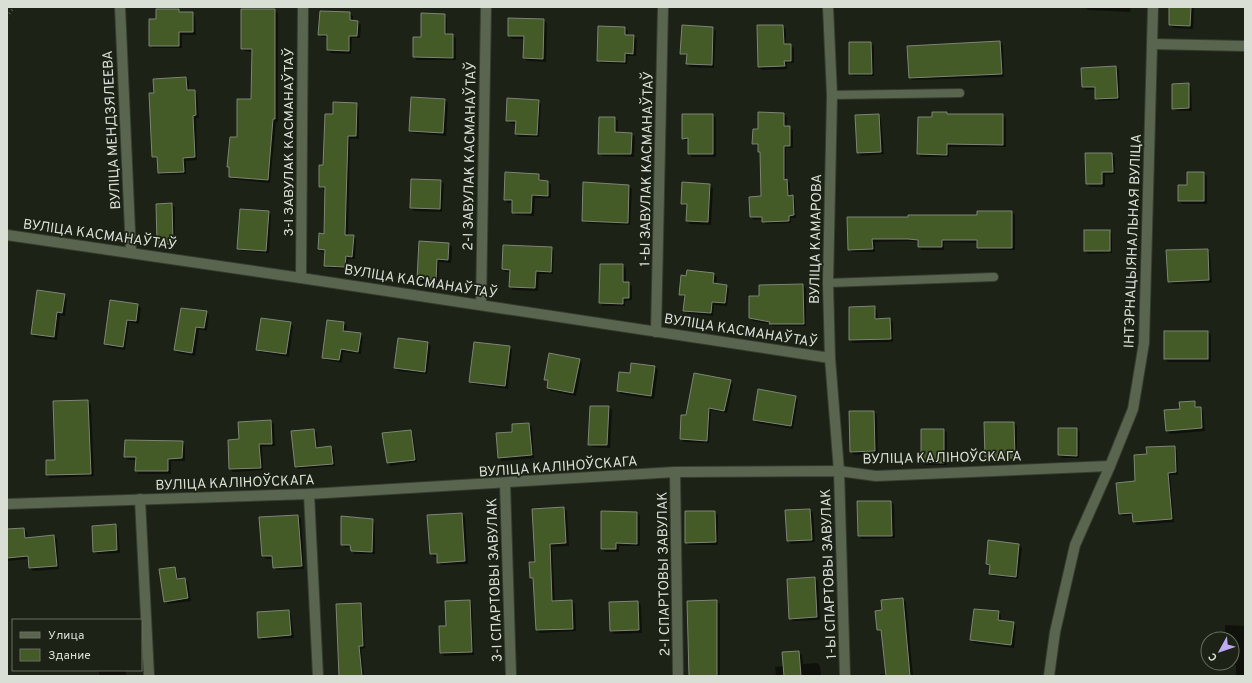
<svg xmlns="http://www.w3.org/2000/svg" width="1252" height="683" font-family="Overpass,sans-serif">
	<rect width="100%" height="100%" fill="#1c2215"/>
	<g fill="#0007">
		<polygon points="1085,7 1131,7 1130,12 1088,10"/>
		<polygon points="1170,7 1194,7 1193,29 1173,28 1170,25"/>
		<polygon points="179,10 182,13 192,13 195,16 196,35 182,35 182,48 153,48 150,45 157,20"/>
		<polygon points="275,10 278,13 278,122 276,122 270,183 233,179 230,176 230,168 228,166 252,100 253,52 245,51 242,48"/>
		<polygon points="350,13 353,16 353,21 358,22 361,25 360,38 352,38 351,54 331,53 328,50 328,37 322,37 319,34"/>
		<polygon points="444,15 447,18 447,35 453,35 456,38 456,60 417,60 414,57 422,38"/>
		<polygon points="544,20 547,23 546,62 527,61 524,58 525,39 512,39 509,36"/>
		<polygon points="683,26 713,28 716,31 714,68 690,67 687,64 688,56 681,53"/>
		<polygon points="758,26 783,26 786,29 786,45 791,45 794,48 794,63 787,63 787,69 762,70 759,67"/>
		<polygon points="625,28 628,31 627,36 634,36 637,39 636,56 628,56 627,64 601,63 598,60"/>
		<polygon points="1000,42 1003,45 1004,77 912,80 910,77"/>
		<polygon points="871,43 874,46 874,76 853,76 850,73"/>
		<polygon points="1116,67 1119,70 1120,100 1099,101 1096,98 1096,89 1086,90 1083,87"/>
		<polygon points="186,78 189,81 189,91 194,91 197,94 199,118 196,118 197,160 186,161 186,174 161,175 158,172 158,160 152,157 155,94"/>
		<polygon points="1188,84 1191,87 1192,111 1176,111 1173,108"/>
		<polygon points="445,100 448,103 446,136 413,133 410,130"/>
		<polygon points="538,101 541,104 539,137 519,137 516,134 517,124 510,123 507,120"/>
		<polygon points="356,104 359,107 359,139 350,139 348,236 353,236 356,239 355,259 348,259 348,269 328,268 325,265 326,252 322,252 319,249 325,235 326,190 323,189 320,186 334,115"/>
		<polygon points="947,113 949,115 1003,115 1006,118 1006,147 949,147 949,157 921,157 918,154 933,118"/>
		<polygon points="784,114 787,117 787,127 793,130 793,148 786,148 786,180 790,183 790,197 795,199 796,218 791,218 791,223 766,224 763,219 754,220 751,217 762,197 761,154 759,151 759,147 753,144 759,130"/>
		<polygon points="713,115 716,118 716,157 692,157 689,154 689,141 686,141 683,138"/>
		<polygon points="878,115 881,118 884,154 861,156 858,153"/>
		<polygon points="615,118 618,121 618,134 632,134 635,137 634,157 602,156 599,153"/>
		<polygon points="1112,154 1115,157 1115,174 1105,175 1105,187 1090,187 1087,184"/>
		<polygon points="1204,173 1207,176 1207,204 1182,204 1179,201 1188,186"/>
		<polygon points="538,175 541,178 541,181 548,182 551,185 551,198 535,198 534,216 516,215 513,212 513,203 508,203 505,200"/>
		<polygon points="441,181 444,184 442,212 414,211 411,208"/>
		<polygon points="710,185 713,188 711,225 690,224 687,221 688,207 682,204"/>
		<polygon points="629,186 632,189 630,225 586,223 583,220"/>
		<polygon points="172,204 175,207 175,246 161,247 158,244"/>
		<polygon points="268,212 271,215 269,253 241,251 238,248"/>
		<polygon points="1012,212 1015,215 1015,250 981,250 978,247 978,243 944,242 944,250 922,250 919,247 919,242 911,241 875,242 875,252 852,252 849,249 848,218 978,216"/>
		<polygon points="1109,231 1112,234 1112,253 1088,254 1085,251"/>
		<polygon points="449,244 452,247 451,263 439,262 438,283 421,282 418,279"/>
		<polygon points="551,248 554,251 553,274 539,274 538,291 513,290 510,287 511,272 506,272 503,269"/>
		<polygon points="1207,250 1210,253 1212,283 1172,284 1169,281"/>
		<polygon points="623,265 626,268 626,283 632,286 632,300 625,301 625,306 603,306 600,303"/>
		<polygon points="714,274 717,277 716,285 726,286 729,289 727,306 714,305 713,316 687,313 684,310 685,298 680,294"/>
		<polygon points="803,285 806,288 806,326 773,326 771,324 753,321 750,318"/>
		<polygon points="64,295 67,298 65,316 60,315 57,340 35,337 32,334"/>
		<polygon points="138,305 141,308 139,324 129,322 125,350 108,347 105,344"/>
		<polygon points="874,307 877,310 878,320 890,319 893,322 893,342 853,343 850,340"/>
		<polygon points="206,312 209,315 207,331 199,329 195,356 178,353 175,350"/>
		<polygon points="290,323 293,326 289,357 260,352 257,349"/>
		<polygon points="344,323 347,326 346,332 360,334 363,337 361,354 343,352 342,363 326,360 323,358"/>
		<polygon points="1208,332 1211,335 1211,362 1168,362 1165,359"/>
		<polygon points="428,343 431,346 427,374 398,371 395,368"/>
		<polygon points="509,347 512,350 508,389 473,384 470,381"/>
		<polygon points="580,360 582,363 576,396 551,391 548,388 549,383 545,379"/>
		<polygon points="655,367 658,370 654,399 621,394 618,391 631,375"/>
		<polygon points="730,381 733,384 727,413 711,410 709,443 684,442 681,439 687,416"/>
		<polygon points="795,397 798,400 793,429 757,423 754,420"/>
		<polygon points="88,401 91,404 94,476 50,478 47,475 56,461 54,402"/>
		<polygon points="1194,402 1198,408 1203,411 1205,431 1170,434 1167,431 1181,410"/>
		<polygon points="609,407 612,410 610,448 592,447 589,444"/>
		<polygon points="874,412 877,415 878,454 854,455 851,452"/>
		<polygon points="271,421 274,424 275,446 262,447 263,470 233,472 230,469 240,440"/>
		<polygon points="1014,423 1017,426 1017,460 989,461 986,458"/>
		<polygon points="529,424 532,427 534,458 502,461 499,458 513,433"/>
		<polygon points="1077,429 1080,432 1079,458 1062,458 1059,455"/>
		<polygon points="314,430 317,433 318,448 331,447 334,450 335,466 298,469 295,466"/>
		<polygon points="944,430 947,433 947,465 925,465 922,462"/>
		<polygon points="410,431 413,434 417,462 390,466 388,463"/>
		<polygon points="182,442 185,445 185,461 171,461 171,474 139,474 136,471 137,460 128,460 125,457"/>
		<polygon points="1174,447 1177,450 1178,475 1170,475 1174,522 1137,525 1134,522 1133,515 1122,516 1120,513 1136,482 1148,455"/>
		<polygon points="891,502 894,505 895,538 862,539 859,536"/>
		<polygon points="564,508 567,511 569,546 552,547 555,602 572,601 575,604 576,631 540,633 537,630 535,581 531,578 530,563 536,563"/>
		<polygon points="810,510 813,513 815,542 791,544 788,541 786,511"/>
		<polygon points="715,512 718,515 718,545 689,545 686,542"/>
		<polygon points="637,513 640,516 640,546 619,546 619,552 605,552 602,549"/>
		<polygon points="462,514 465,517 468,564 441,565 438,562 438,556 434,557 431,554"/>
		<polygon points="298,516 301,519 304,569 277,570 274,568 273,559 266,559 263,556 260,518"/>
		<polygon points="372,520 375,523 375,554 355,554 352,551 352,547 345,547 342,544"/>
		<polygon points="115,525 118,528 120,553 97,554 94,551"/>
		<polygon points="24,529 27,532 28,538 54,536 57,539 59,569 33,571 30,568 29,559 7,561 7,530"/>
		<polygon points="1019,545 1022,548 1018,579 993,576 990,573 990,567 987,564"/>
		<polygon points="174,568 177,571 179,580 185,579 188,582 191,601 168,604 165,601"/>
		<polygon points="815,578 818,581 820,620 793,621 790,618"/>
		<polygon points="903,599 906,602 913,676 880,676 880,674 887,674 882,632 878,630 883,611"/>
		<polygon points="470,601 472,604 474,655 444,656 441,653 447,627"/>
		<polygon points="717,601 720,604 720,676 689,676"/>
		<polygon points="638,602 641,605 642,633 614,634 611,631"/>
		<polygon points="360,604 363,607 365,648 361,649 364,676 339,676"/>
		<polygon points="288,611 291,614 294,638 262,640 259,637"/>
		<polygon points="999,612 1001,615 1001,621 1013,623 1016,626 1014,648 974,643 971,640"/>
		<polygon points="16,619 42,619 44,620 16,620"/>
		<polygon points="1225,625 1245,626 1245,676 1236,676 1236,665 1227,663 1232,663 1232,639 1225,639"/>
		<polygon points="799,652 802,655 803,664 817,663 820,666 821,676 776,676 775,667 784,666"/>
		<polygon points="92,670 126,670 126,676 99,676 99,671"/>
	</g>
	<g fill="#445a27" stroke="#7d8475">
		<polygon points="1169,7 1191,7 1190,26 1169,25"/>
		<polygon points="156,9 179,9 179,12 193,12 193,32 179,32 179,46 149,46 149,19 156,19"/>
		<polygon points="241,9 275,9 275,119 273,119 268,180 229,177 229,167 227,167 230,137 237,137 237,99 251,99 252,49 241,49"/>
		<polygon points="320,11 350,12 350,20 358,21 357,36 349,36 349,51 327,50 327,35 318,35"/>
		<polygon points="421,13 445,14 445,34 453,34 453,58 413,57 413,37 421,37"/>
		<polygon points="508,18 544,19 543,59 523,58 524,36 508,36"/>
		<polygon points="682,25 713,27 712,65 686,64 687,54 680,54"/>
		<polygon points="757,25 783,25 784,44 791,44 791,61 784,61 785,66 758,67"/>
		<polygon points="598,26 625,27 625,35 634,35 633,54 625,53 625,62 597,61"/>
		<polygon points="1000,41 1002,74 909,78 907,46"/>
		<polygon points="849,42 871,42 872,74 849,74"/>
		<polygon points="1116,66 1118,98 1095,99 1095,87 1082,87 1081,68"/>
		<polygon points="186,77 187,90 195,90 196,115 193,116 195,157 183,158 184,172 158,173 157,157 152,157 149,93 154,93 153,79"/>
		<polygon points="1189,83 1189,108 1172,109 1172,84"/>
		<polygon points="411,97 445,99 443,133 409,131"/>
		<polygon points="507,98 539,100 537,135 515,134 516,121 506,121"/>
		<polygon points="333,102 357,103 356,136 348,136 345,235 354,235 352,257 346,256 345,267 324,266 325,250 318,249 319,233 324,234 325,187 319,187 319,165 323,165 325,114 333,114"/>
		<polygon points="758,112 784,113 784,126 790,126 790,146 784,146 784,180 787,179 788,196 793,195 794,215 789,216 789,221 762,222 762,217 750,217 749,197 761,196 760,152 758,152 758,144 752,144 753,129 758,129"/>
		<polygon points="932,112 947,112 947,114 1003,114 1003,145 947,144 947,155 917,154 918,117 932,117"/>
		<polygon points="682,114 713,114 713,154 688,154 688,138 682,139"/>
		<polygon points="879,114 881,152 857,153 855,115"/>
		<polygon points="599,117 615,117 615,132 632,133 631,154 598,154"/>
		<polygon points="1085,153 1112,153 1113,172 1102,172 1102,184 1086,184"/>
		<polygon points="505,172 539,174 539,180 548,181 548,196 532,195 531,213 512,213 512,200 504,200"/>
		<polygon points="1187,172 1204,172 1204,201 1178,201 1178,185 1187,185"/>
		<polygon points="411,179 441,180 440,209 410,208"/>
		<polygon points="583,182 629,185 628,223 582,221"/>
		<polygon points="682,182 710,184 708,222 686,221 687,204 681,204"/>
		<polygon points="172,203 173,244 157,244 156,204"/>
		<polygon points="240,209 269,211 266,251 237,249"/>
		<polygon points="977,211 1012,211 1012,248 977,248 977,240 942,240 942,247 918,247 918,240 908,239 872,239 873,249 848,250 847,217 908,217 908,215 977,215"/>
		<rect x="1084" y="230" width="26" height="21"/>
		<polygon points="419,241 449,243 448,260 437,259 436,280 417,279"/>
		<polygon points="503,245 552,247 551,272 536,271 535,288 509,287 510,270 502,269"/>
		<polygon points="1208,249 1209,280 1168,282 1166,250"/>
		<polygon points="600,264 623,264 623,282 629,282 629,298 623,298 623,304 599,303"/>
		<polygon points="687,270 714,273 713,283 727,285 725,303 712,302 711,313 683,311 685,295 679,295 681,275 686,276"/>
		<polygon points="803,284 804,324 769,324 770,322 749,318 749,296 759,296 759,285"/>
		<polygon points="37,290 65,294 62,313 57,312 54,337 31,334"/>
		<polygon points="110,300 138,304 136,321 127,320 123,347 104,344"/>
		<polygon points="875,306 875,319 890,318 891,339 849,340 849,307"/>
		<polygon points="181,308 207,311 204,328 196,327 192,353 174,350"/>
		<polygon points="261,318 291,322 286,354 256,350"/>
		<polygon points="327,320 344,322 343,331 361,333 358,352 341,349 339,360 322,358"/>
		<rect x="1164" y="331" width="44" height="28"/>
		<polygon points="398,338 428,342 425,372 394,368"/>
		<polygon points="474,342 510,346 505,386 469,382"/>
		<polygon points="549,353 580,359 573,393 547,388 548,380 544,380"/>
		<polygon points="631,363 655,366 651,396 617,391 619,372 630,373"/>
		<polygon points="694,373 731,380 724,411 709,408 707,441 680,439 681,415 686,415"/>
		<polygon points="758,389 796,396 791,426 753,420"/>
		<polygon points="88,400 91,474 46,475 46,460 55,460 53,401"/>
		<polygon points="1195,401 1195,407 1201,407 1202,428 1166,431 1164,410 1180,409 1179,402"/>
		<polygon points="590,406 609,406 607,445 588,445"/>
		<polygon points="849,411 874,411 875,451 850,452"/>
		<polygon points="271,420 272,444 259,444 261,468 229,469 228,440 239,439 238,422"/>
		<polygon points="984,422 1014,422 1015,458 985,458"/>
		<polygon points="529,423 532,455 498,458 496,433 512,432 512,424"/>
		<polygon points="1058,428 1077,428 1077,456 1058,455"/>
		<polygon points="314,429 316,448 331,446 333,464 295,467 291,431"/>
		<polygon points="921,429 944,429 944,463 921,462"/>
		<polygon points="411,430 415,460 387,463 382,433"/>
		<polygon points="125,440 183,441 182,458 168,459 168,471 135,471 136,457 124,457"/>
		<polygon points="1175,446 1176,472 1168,473 1172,519 1133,522 1132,513 1119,514 1116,483 1135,481 1134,455 1147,454 1146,447"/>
		<polygon points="857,501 891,501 892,536 858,536"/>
		<polygon points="564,507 566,543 550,544 552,601 572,600 573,629 536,630 533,578 530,578 529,562 535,562 532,509"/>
		<polygon points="810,509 812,540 787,541 785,510"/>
		<polygon points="601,511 637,512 637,544 616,543 616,549 601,549"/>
		<polygon points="685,511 715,511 716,542 685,543"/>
		<polygon points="462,513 465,561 437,563 437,554 430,554 427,515"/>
		<polygon points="298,515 302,566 273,568 272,556 262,556 259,517"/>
		<polygon points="341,516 373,519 372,552 351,551 350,545 341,545"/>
		<polygon points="116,524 117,550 93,552 92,526"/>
		<polygon points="24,528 25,538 54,535 57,566 29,568 28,556 7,558 7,529"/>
		<polygon points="988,540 1019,544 1016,577 989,574 990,565 986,564"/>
		<polygon points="175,567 177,579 185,578 188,598 164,602 159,569"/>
		<polygon points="815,577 817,617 789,619 787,579"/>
		<polygon points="903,598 910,676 886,676 881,630 877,630 875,611 882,610 881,600"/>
		<polygon points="470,600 472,652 440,653 439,626 446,626 445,601"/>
		<polygon points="717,600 717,676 689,676 687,601"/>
		<polygon points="638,601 639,630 610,631 609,602"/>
		<polygon points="361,603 363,646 359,646 362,676 339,676 336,604"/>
		<polygon points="974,609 999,611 998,620 1014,622 1011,645 970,640"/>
		<polygon points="289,610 291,635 258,638 257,612"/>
		<polygon points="799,651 801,676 784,676 782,652"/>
	</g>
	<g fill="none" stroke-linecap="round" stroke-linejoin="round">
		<g stroke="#373c30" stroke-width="10">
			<g id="lane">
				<polyline points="832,95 960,93"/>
				<polyline points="828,283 994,277"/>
			</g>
		</g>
		<g stroke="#373c30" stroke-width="12">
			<g id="street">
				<polyline points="120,7 131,253"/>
				<polyline points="828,7 832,95 828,283 830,358 839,471 845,676"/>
				<polyline points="1152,44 1245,46"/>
				<polyline points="7,235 301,278 830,358"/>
				<polyline points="301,278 303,7"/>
				<polyline points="481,305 486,7"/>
				<polyline points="656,332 663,7"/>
				<polyline points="675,472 678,676"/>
				<polyline points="505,483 511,676"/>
				<polyline points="309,494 318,676"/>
				<polyline points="140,499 149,676"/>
				<polyline points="7,504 309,494 675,472 839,471 876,476 1110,466"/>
				<polyline points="1049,676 1055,632 1075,545 1110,466 1133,409 1144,343 1153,7"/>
			</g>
		</g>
		<polyline stroke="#565b50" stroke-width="2.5" stroke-dasharray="1 3" stroke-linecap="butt" points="7,17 14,7"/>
		<use href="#lane" stroke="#5a654f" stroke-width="8"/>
		<use href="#street" stroke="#5a654f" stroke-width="10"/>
	</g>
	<g text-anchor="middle" stroke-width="3.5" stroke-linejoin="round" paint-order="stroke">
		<g font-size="14" fill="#dadfd6" stroke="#1c2215">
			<text transform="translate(111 130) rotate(-93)" y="5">ВУЛІЦА МЕНДЗЯЛЕЕВА</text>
			<text transform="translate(288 142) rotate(-90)" y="5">3-І ЗАВУЛАК КАСМАНАЎТАЎ</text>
			<text transform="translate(469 156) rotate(-89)" y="5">2-І ЗАВУЛАК КАСМАНАЎТАЎ</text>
			<text transform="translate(646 169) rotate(-89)" y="5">1-Ы ЗАВУЛАК КАСМАНАЎТАЎ</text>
			<text transform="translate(100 234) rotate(8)" y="5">ВУЛІЦА КАСМАНАЎТАЎ</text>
			<text transform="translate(815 239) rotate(-89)" y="5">ВУЛІЦА КАМАРОВА</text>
			<text transform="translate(1132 241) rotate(-88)" y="5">ІНТЭРНАЦЫЯНАЛЬНАЯ ВУЛІЦА</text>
			<text transform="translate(421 281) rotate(9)" y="5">ВУЛІЦА КАСМАНАЎТАЎ</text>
			<text transform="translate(741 330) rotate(9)" y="5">ВУЛІЦА КАСМАНАЎТАЎ</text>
			<text transform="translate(942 457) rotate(-1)" y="5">ВУЛІЦА КАЛІНОЎСКАГА</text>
			<text transform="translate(558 466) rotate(-4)" y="5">ВУЛІЦА КАЛІНОЎСКАГА</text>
			<text transform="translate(235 482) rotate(-2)" y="5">ВУЛІЦА КАЛІНОЎСКАГА</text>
			<text transform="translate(663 574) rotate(-91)" y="5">2-І СПАРТОВЫ ЗАВУЛАК</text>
			<text transform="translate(828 574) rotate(-92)" y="5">1-Ы СПАРТОВЫ ЗАВУЛАК</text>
			<text transform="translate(494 580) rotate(-92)" y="5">3-І СПАРТОВЫ ЗАВУЛАК</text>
		</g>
	</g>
	<rect width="1252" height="683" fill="none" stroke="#dadfd6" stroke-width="16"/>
	<rect x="12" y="619" width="130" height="52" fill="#1c2215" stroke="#686e62"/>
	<rect x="20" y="632" width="20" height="6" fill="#5a654f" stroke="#686e62"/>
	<text x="48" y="639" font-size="12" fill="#dadfd6">Улица</text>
	<rect x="20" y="649" width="20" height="12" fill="#445a27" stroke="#686e62"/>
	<text x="48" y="659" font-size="12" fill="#dadfd6">Здание</text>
	<g transform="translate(1220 651) rotate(230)"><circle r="19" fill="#1c2215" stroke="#686e62"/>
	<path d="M0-3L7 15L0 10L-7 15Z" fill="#bda9f5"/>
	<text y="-6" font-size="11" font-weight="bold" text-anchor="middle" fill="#dadfd6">С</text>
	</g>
</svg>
